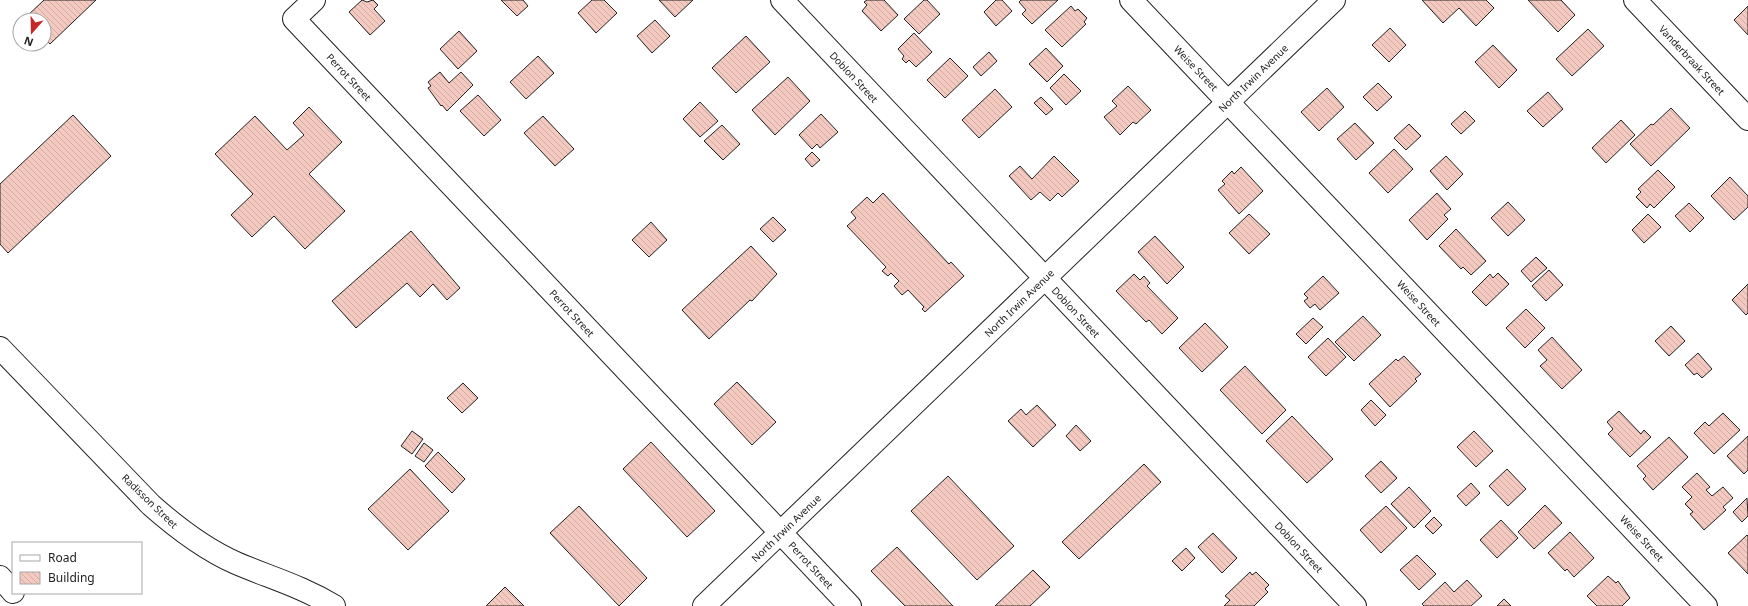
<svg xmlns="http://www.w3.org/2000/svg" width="1748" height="606" font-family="'Noto Sans',sans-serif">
	<defs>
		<pattern id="building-back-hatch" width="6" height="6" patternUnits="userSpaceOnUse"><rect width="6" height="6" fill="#f3c9c0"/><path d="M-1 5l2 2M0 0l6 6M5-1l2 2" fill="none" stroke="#d0aca5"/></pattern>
	</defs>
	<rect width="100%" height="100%" fill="#fff"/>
	<g fill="url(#building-back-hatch)" stroke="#222">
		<polygon points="44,0 96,0 50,44 44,38 44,20 27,20 25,18"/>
		<polygon points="362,0 367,2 373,0 378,5 374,9 385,21 370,35 349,12"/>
		<polygon points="501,0 523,0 528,6 517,16"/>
		<polygon points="592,0 604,0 617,13 596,33 578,13"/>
		<polygon points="659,0 693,0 675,17"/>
		<polygon points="867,0 884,0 898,15 881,31 862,11 867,5 864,2"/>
		<polygon points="924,0 927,0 940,14 919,34 904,19"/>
		<polygon points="996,0 1002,0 1012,11 996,26 984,12"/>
		<polygon points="1021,0 1058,0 1032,24 1022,14 1026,10 1019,2"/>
		<polygon points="1422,0 1486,0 1494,8 1476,26 1459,8 1443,23"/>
		<polygon points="1528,0 1561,0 1575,15 1558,32"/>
		<polygon points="1071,6 1075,11 1078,9 1087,18 1084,22 1086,24 1062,47 1045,30"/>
		<polygon points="1748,6 1748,35 1734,20"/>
		<polygon points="655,20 670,36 652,53 637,36"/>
		<polygon points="1390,28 1406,45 1389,62 1372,45"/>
		<polygon points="1588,29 1604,46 1572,76 1556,59"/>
		<polygon points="459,31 477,51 458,69 440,49"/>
		<polygon points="914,33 932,52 916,67 909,60 906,63 902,59 904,56 898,49"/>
		<polygon points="746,36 770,62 736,93 712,68"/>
		<polygon points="1493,45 1517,70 1499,88 1475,62"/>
		<polygon points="1046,48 1063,66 1047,82 1029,64"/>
		<polygon points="989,52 997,61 981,76 973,67"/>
		<polygon points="538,56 554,73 526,99 510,82"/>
		<polygon points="950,58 968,76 945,98 927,80"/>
		<polygon points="440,72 449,83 461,72 473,85 447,111 442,105 441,106 428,88 431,86 428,82"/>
		<polygon points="1064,74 1081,91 1066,105 1050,88"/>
		<polygon points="788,77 810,101 775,135 752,110"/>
		<polygon points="1378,83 1392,97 1377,111 1363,97"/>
		<polygon points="1128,86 1151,110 1136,124 1133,122 1120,135 1104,117 1117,106 1112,101"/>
		<polygon points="1327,88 1344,107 1319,131 1301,112"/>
		<polygon points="995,89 1012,107 979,138 962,120"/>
		<polygon points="1548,92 1563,109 1543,127 1527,111"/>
		<polygon points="478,95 501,120 484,136 460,111"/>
		<polygon points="1041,97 1053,109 1046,115 1034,103"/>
		<polygon points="700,102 718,121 700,137 683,119"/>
		<polygon points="309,107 342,142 309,174 345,211 305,249 274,216 252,237 231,215 253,194 215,154 255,116 287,150 304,135 293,123"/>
		<polygon points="1671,108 1690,128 1651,166 1630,144 1651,124 1653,125"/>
		<polygon points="1465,111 1475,121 1461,134 1451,124"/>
		<polygon points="821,114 838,132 820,148 817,144 812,149 799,135"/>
		<polygon points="73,115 111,156 8,253 0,244 0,184"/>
		<polygon points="543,116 574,149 555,166 524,133"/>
		<polygon points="1621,120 1635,135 1606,163 1592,148"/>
		<polygon points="1355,123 1374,143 1356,160 1337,139"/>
		<polygon points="1409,124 1421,136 1406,150 1394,138"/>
		<polygon points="722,125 740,144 723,160 704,141"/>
		<polygon points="1394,149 1413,169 1388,193 1369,173"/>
		<polygon points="812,152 820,160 812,167 805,159"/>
		<polygon points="1054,156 1079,181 1062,197 1058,193 1050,201 1040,192 1031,200 1009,176 1020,166 1032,179"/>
		<polygon points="1446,156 1463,174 1447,190 1430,171"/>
		<polygon points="1241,167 1263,191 1239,214 1218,190 1225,184 1222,181 1232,171 1234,174"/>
		<polygon points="1658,170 1675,187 1654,208 1650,204 1647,208 1636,197 1641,192 1638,189"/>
		<polygon points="1730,177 1748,196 1748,207 1734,220 1711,196"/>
		<polygon points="883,193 949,264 951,262 964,276 925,312 922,309 924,307 908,290 902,295 894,286 899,281 891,273 888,276 882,271 886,267 847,226 856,218 851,212 867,197 873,203"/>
		<polygon points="1437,193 1451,209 1444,215 1448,219 1427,240 1409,220"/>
		<polygon points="1508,202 1525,220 1508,236 1491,218"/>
		<polygon points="1689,203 1704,218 1690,232 1675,216"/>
		<polygon points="1249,214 1270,234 1249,254 1229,233"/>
		<polygon points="1648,214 1661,227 1644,243 1632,230"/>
		<polygon points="773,217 786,230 773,242 760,229"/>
		<polygon points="651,222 667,240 649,257 632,240"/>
		<polygon points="1456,229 1486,261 1471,275 1463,267 1461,269 1439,246"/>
		<polygon points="411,231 460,288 447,300 433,284 420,297 407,283 356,328 332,301"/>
		<polygon points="1155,236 1184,267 1167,284 1138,252"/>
		<polygon points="751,246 777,274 752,301 750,300 709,339 682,310"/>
		<polygon points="1536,257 1547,268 1531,282 1521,271"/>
		<polygon points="1549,270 1563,285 1546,301 1532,286"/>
		<polygon points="1498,273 1509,284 1486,306 1472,292 1490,274 1493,278"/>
		<polygon points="1134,274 1140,280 1144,276 1150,283 1147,286 1178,318 1162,334 1149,320 1146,322 1116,291"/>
		<polygon points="1323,276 1339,293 1320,310 1315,304 1310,308 1304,301 1308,298 1304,294"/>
		<polygon points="1748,284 1748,313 1746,315 1732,300"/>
		<polygon points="1526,309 1545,328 1525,348 1506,328"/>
		<polygon points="1363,316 1381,335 1354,361 1335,342"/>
		<polygon points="1313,318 1323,327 1306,344 1296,334"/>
		<polygon points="1205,323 1228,347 1202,372 1179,348"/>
		<polygon points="1671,326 1685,341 1669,356 1655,341"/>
		<polygon points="1552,337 1582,370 1562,389 1540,366 1547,360 1538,350"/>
		<polygon points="1328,338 1346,357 1326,376 1308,357"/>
		<polygon points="1698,353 1712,369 1702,378 1697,373 1694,375 1685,365"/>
		<polygon points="1404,356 1421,374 1415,379 1417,381 1390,407 1369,384 1396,359 1398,361"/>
		<polygon points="1245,366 1286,410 1262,434 1220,390"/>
		<polygon points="737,382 776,422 752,445 714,404"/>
		<polygon points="463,383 478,398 462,413 447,398"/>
		<polygon points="1371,400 1386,415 1375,426 1361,410"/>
		<polygon points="1037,405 1056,425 1033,447 1008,421 1021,409 1026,415"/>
		<polygon points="1619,411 1641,434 1644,430 1651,437 1630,457 1608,434 1613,429 1607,422"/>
		<polygon points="1723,413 1740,430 1714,454 1694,433 1705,422 1709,426"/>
		<polygon points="1292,416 1333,459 1307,483 1266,441"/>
		<polygon points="1076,425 1091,441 1080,451 1066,436"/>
		<polygon points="412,431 423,439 412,454 401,446"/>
		<polygon points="1474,431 1493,451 1476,467 1457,447"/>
		<polygon points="1748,436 1748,470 1744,474 1727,456"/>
		<polygon points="1669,437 1688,457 1653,490 1643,479 1646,476 1637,466"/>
		<polygon points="651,442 715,511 687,537 623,469"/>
		<polygon points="424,443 433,450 424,462 415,456"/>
		<polygon points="438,452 465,479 452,493 425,466"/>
		<polygon points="1381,461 1397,478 1381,493 1365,476"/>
		<polygon points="1144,464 1161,482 1079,559 1062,542"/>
		<polygon points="410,469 449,511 408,550 368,509"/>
		<polygon points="1507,469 1526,489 1508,506 1489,486"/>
		<polygon points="1697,473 1710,487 1706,490 1712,496 1723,487 1733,498 1723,507 1726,510 1704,530 1690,514 1693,512 1685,504 1692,497 1682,487"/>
		<polygon points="948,476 1014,546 977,580 911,511"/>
		<polygon points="1471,483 1480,493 1466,506 1457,496"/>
		<polygon points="1409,487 1431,511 1414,528 1391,504"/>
		<polygon points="1747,498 1748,516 1742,522 1733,512"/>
		<polygon points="1545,505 1562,523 1534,549 1518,532"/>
		<polygon points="579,506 647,578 619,606 550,533"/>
		<polygon points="1386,506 1407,528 1381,553 1360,530"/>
		<polygon points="1434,517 1442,525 1433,534 1425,526"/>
		<polygon points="1501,520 1518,538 1497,558 1480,540"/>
		<polygon points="1570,532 1594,558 1574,577 1567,569 1565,571 1548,553"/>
		<polygon points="1213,533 1237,558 1222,573 1198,547"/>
		<polygon points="1747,535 1748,536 1748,574 1728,553"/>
		<polygon points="897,547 953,606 905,606 871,571"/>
		<polygon points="1186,548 1195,558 1182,571 1172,561"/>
		<polygon points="1417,555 1436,574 1419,590 1400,570"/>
		<polygon points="1033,570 1050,587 1030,606 995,606"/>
		<polygon points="1250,572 1252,575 1256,572 1269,585 1265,589 1268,592 1254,606 1224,606 1230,600 1225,596"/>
		<polygon points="1608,576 1616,583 1618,581 1630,598 1622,606 1597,606 1587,596"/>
		<polygon points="1467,580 1482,596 1471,606 1424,606 1422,604 1445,582 1454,592"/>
		<polygon points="505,587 524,606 486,606"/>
		<polygon points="1504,599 1511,606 1497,606"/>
	</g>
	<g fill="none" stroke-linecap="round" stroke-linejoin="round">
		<g stroke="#222" stroke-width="24">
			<g id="minor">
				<polyline points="314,0 294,19 850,606"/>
				<polyline points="782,0 1355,606"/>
				<polyline points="1131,0 1706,606"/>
				<polyline points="1635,0 1748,119"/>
				<path d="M 0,348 L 151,505 C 177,528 204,549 236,563 C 271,578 301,586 334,606"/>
				<polyline points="704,606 1334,0"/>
			</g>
		</g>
		<g stroke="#222" stroke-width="24">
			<polyline id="highway" points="0,577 13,592"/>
		</g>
		<use href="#minor" stroke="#fff" stroke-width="22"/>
		<use href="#highway" stroke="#fff" stroke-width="22"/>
	</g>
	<g text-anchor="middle" stroke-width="3" stroke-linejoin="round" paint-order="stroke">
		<g font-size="10" fill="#222" stroke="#fff">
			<text transform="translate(1692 60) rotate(47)" y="4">Vanderbraak Street</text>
			<text transform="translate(1196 68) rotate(46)" y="4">Weise Street</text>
			<text transform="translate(349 77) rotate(47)" y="4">Perrot Street</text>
			<text transform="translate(854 77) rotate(47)" y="4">Doblon Street</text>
			<text transform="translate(1253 78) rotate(-44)" y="4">North Irwin Avenue</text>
			<text transform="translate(1019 303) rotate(-44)" y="4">North Irwin Avenue</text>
			<text transform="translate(1419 303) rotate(47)" y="4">Weise Street</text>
			<text transform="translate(1076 312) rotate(47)" y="4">Doblon Street</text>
			<text transform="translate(572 313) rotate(47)" y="4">Perrot Street</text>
			<text transform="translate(150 501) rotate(44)" y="4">Radisson Street</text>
			<text transform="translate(786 528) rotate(-44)" y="4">North Irwin Avenue</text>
			<text transform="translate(1642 538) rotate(47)" y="4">Weise Street</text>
			<text transform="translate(1299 547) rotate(47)" y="4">Doblon Street</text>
			<text transform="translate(811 565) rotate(47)" y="4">Perrot Street</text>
		</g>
	</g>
	<rect x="12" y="542" width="130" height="52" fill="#ffffff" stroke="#a7a7a7"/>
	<rect x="20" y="555" width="20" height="6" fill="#ffffff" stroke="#a7a7a7"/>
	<text x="48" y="562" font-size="12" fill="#222222">Road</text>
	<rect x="20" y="572" width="20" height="12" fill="url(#building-back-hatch)" stroke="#a7a7a7"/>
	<text x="48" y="582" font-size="12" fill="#222222">Building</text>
	<g transform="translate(32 32) rotate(200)"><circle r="19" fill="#ffffff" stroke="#a7a7a7"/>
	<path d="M0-3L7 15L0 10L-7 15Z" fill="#c62828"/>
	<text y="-6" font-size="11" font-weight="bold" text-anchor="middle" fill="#222222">N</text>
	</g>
</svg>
